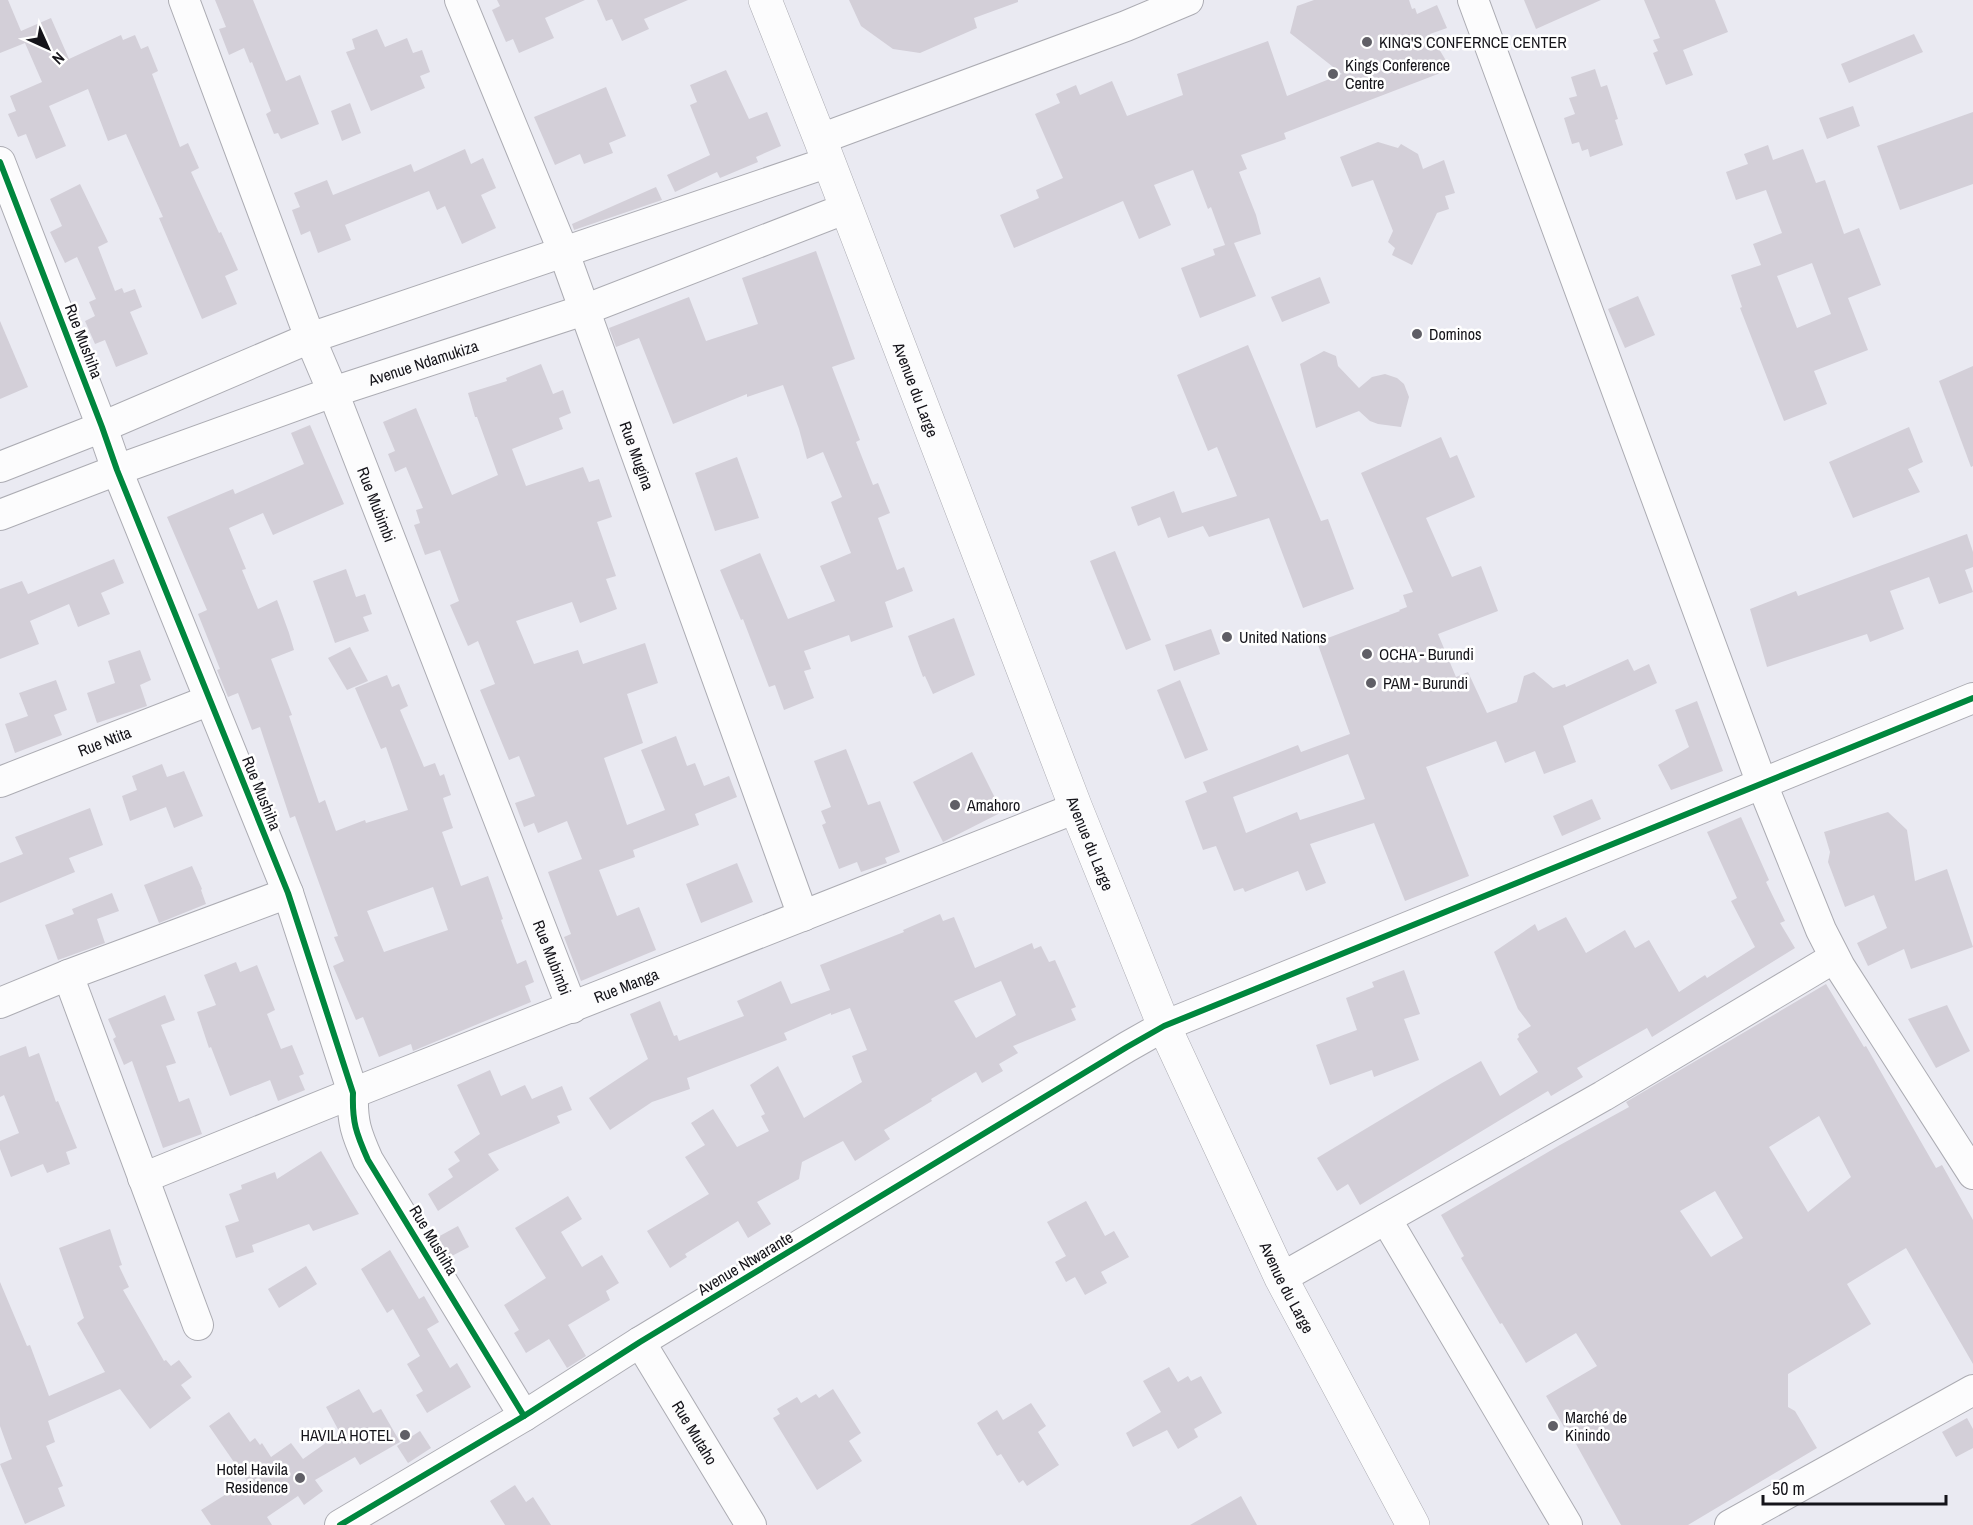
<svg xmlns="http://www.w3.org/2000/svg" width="1973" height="1525" font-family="'Archivo Narrow',sans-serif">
	<rect width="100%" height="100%" fill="#eaeaf2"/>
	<g fill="#d3cfd8" fill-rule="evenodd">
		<polygon points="0,0 8,0 21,31 51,18 69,59 121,35 123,40 135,35 141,49 148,46 158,71 152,74 180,147 188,143 199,168 191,172 219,233 221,232 238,270 225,276 237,304 202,319 159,218 163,217 126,134 108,141 88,89 49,106 66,146 36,159 26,134 18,137 8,114 16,111 10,96 42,82 25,43 0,53"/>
		<polygon points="215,0 253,0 286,81 300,75 319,124 281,139 278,133 274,134 266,114 271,111 252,62 250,63 244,48 229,55 219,29 226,27"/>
		<polygon points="497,0 585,0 545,18 554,38 519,53 513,39 506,42 492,10 500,6"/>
		<polygon points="597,0 688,0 644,19 649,29 622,41 612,19 606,21"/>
		<polygon points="849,0 1018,0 1018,2 974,18 977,28 920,53 893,49 861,26"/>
		<polygon points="1314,0 1409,0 1412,9 1415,8 1417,14 1437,5 1447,28 1430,34 1451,69 1284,133 1286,139 1241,155 1247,169 1239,172 1256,215 1261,234 1234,243 1256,296 1200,318 1181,268 1215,255 1213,249 1225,245 1211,207 1208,209 1193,170 1154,185 1171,225 1139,239 1123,201 1014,248 1000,215 1039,198 1036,190 1063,178 1035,114 1060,103 1056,94 1076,85 1080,95 1112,81 1127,116 1183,95 1177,74 1268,41 1287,96 1342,74 1290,33 1297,6"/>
		<polygon points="1524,0 1601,0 1536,29"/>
		<polygon points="1644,0 1715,0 1728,32 1683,50 1693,75 1666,85 1653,53 1658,51 1653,40 1660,38"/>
		<polygon points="377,29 385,47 407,38 413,53 422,50 430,72 420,76 425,88 371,111 346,52 355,49 352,39"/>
		<polygon points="1914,34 1923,52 1849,83 1841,64"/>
		<polygon points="1595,69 1601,87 1607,85 1618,119 1615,120 1623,145 1590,157 1588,149 1582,151 1579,142 1572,144 1564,118 1575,114 1569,98 1577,96 1571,77"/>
		<polygon points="726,70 749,119 767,112 781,146 756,157 758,162 720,178 717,172 675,192 667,175 710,155 690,105 697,102 690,85"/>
		<polygon points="606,87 626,136 609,143 613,153 584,164 580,154 555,165 534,117"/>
		<polygon points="350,103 361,133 342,141 331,111"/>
		<polygon points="1853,106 1860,126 1827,139 1819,118"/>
		<polygon points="1973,112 1973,184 1900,210 1877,146"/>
		<polygon points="1378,142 1398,148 1401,144 1418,154 1423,169 1444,160 1455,193 1445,196 1449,209 1437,213 1412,265 1392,255 1395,248 1388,242 1393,231 1373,180 1352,187 1340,157"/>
		<path d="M 1768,145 L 1773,160 L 1803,149 L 1816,183 L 1825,180 L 1844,234 L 1859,228 L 1881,285 L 1848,298 L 1868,350 L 1814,371 L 1827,404 L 1784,421 L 1740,308 L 1742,307 L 1731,275 L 1761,265 L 1753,244 L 1782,233 L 1766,190 L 1736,200 L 1726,172 L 1748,164 L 1744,154 ZM 1812,263 L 1831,314 L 1797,328 L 1777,276 Z"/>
		<polygon points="465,149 471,164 483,158 496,188 481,195 496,228 462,244 445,206 437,210 429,191 345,225 351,240 318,253 310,231 301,235 292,210 300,207 294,193 327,180 333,195 411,164 414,172"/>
		<polygon points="80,184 108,242 98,247 115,291 122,288 124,293 135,289 142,307 130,312 148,354 116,367 105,340 95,344 85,321 95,316 89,302 96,299 77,257 65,263 50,232 62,226 50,199"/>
		<polygon points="656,187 662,200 574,230 572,224"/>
		<polygon points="816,251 855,359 832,367 860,440 856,442 873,485 878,483 890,513 878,518 897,570 904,567 913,591 885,602 893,627 851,642 849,635 804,651 811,669 804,671 814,698 784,710 775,685 769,687 743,619 741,620 720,570 760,553 788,619 835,601 820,566 851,553 831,502 842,497 823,452 807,459 799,429 783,385 747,397 747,394 673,424 639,338 616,347 609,328 689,297 706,341 758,324 742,278"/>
		<polygon points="1320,277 1330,303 1282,322 1271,297"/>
		<polygon points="1638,296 1655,335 1625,348 1608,309"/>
		<polygon points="0,321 28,387 0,399"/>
		<polygon points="1248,345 1321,521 1328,519 1354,589 1303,608 1269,518 1209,537 1203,526 1168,538 1160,517 1138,526 1131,507 1174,491 1182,513 1237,496 1217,447 1208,451 1177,375"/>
		<polygon points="1324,351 1336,356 1338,366 1359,388 1372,377 1385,374 1397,378 1404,384 1409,397 1401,427 1378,424 1370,421 1359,411 1316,428 1300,364"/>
		<polygon points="541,364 553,394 563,390 571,413 559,418 563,429 512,449 526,486 583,467 589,482 599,479 612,517 597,522 616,576 606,579 617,609 580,623 572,602 516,621 534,664 578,650 583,664 645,643 658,683 627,694 643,743 604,758 627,825 665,810 641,750 676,736 687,766 695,763 704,786 729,776 737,797 695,814 699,825 633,850 635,857 599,870 617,916 639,907 656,950 581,981 564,937 571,934 548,872 582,859 567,821 538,833 534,823 524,827 515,803 535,796 519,756 509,760 480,690 495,684 478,641 468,646 450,605 459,601 440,550 425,555 414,525 420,523 416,510 423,508 406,467 395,472 388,454 395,451 383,422 416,408 452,495 498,475 477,417 475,417 468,393 507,381 506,378"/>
		<polygon points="1973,366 1973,466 1971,467 1939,381"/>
		<path d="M 310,425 L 344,504 L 273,535 L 263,513 L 229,528 L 246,569 L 242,570 L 258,609 L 277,600 L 289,633 L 294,650 L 271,659 L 292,715 L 289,716 L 319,803 L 325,800 L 336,831 L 365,820 L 366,823 L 408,810 L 386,747 L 381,749 L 355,688 L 387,675 L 392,687 L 399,684 L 408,706 L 400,710 L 424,767 L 435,763 L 440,776 L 444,774 L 451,795 L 443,798 L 453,828 L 442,832 L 461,886 L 488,876 L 503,919 L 501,920 L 517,964 L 526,960 L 534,982 L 525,986 L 531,1002 L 413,1051 L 411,1044 L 379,1057 L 363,1017 L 356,1020 L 333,966 L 344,961 L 334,937 L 338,936 L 295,816 L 290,818 L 260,727 L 252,730 L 238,693 L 228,697 L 217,670 L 220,669 L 198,614 L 207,610 L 167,517 L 233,489 L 235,494 L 304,464 L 291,433 ZM 433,887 L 448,930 L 384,952 L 367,911 Z"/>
		<polygon points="1909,427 1923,462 1908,469 1920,492 1853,518 1829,462"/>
		<path d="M 1441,437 L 1450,458 L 1457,455 L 1475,497 L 1426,518 L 1452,577 L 1481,566 L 1498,611 L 1438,634 L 1456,677 L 1468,672 L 1487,713 L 1517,702 L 1524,676 L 1534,672 L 1553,688 L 1565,684 L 1566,687 L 1628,659 L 1634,671 L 1649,664 L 1657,683 L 1563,726 L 1576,762 L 1544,774 L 1535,751 L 1505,763 L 1496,741 L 1426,767 L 1469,876 L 1405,901 L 1374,823 L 1310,844 L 1326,883 L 1306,891 L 1298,871 L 1245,892 L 1243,888 L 1234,891 L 1216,846 L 1203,850 L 1185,801 L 1207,792 L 1203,782 L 1298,745 L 1301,752 L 1350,734 L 1317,642 L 1400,611 L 1399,610 L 1407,607 L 1403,595 L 1413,592 L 1361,473 ZM 1348,754 L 1365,799 L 1300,820 L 1297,812 L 1246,833 L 1233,797 Z"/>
		<polygon points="737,457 759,518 715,531 695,473"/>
		<polygon points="1967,534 1973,552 1973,567 1965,570 1973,592 1939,604 1929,577 1890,591 1904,629 1870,642 1867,634 1767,667 1750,609 1796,591 1798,596"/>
		<polygon points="1115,551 1151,640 1126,650 1090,561"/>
		<polygon points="114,559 124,583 101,593 110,614 78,627 69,604 30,621 39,644 0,659 0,589 22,581 28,594"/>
		<polygon points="346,569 356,597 365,594 372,614 363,617 369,631 335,643 313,581"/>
		<polygon points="954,618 975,675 933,694 925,676 923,677 908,636"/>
		<polygon points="1211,629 1220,654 1174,671 1165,645"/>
		<polygon points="350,647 368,681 347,690 328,658"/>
		<polygon points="140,650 151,680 140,685 147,706 97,723 87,693 115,683 108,661"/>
		<polygon points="56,680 67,710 54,715 62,735 15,753 5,724 28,716 19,693"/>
		<polygon points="1180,680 1208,750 1185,759 1157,690"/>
		<polygon points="1697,701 1723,771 1671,790 1658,765 1689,747 1675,710"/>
		<polygon points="846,749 868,805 880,801 900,852 885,858 887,863 861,872 857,862 839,869 822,825 826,823 821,811 831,807 814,761"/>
		<polygon points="972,752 1002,812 943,842 913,782"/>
		<polygon points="162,764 167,777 184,771 203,816 174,828 166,807 130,821 122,796 137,790 132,776"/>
		<polygon points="1592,799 1601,819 1562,836 1553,816"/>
		<polygon points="90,808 103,845 69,858 75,872 0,903 0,863 23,854 15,837"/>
		<polygon points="1888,812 1907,830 1915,881 1947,869 1973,947 1911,969 1904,949 1868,966 1857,943 1887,928 1874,895 1845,907 1828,862 1830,852 1824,832"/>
		<polygon points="1741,817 1769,880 1766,882 1785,921 1780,923 1795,948 1652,1037 1647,1028 1577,1068 1583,1077 1551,1096 1548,1091 1360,1205 1348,1184 1337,1191 1317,1158 1442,1083 1481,1061 1500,1096 1538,1072 1517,1039 1519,1037 1518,1034 1531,1026 1518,1009 1494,952 1535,924 1538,931 1566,917 1586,953 1625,930 1635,948 1649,940 1679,992 1705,975 1707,978 1755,947 1731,901 1737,898 1707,832"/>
		<polygon points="737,863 753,902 701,923 686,884"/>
		<polygon points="192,866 202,889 201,890 206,904 159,923 144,885"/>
		<polygon points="112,893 119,911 97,919 105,943 58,960 45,925 74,914 72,909"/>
		<path d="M 940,914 L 943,921 L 954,917 L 975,968 L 1032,943 L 1034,949 L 1041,946 L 1049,962 L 1055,960 L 1076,1007 L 1071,1009 L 1076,1020 L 1013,1046 L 1018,1053 L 999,1064 L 1003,1071 L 982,1083 L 976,1072 L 931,1099 L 932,1101 L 884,1130 L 890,1139 L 855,1161 L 843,1141 L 802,1162 L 799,1179 L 757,1202 L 771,1224 L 748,1238 L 738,1221 L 685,1254 L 687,1257 L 670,1268 L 647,1231 L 709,1194 L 685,1157 L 705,1145 L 691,1123 L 713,1109 L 737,1147 L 769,1131 L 761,1116 L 765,1114 L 750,1085 L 778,1066 L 804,1118 L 862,1082 L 852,1056 L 867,1050 L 850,1008 L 831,1015 L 831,1013 L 784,1033 L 787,1040 L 687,1078 L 690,1089 L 652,1102 L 610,1130 L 589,1098 L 648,1059 L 630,1014 L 660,1001 L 674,1036 L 677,1035 L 679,1041 L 744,1016 L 737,1001 L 781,981 L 791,1004 L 830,990 L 820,965 L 904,932 L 903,930 ZM 1001,981 L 1016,1015 L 976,1038 L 954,1001 Z"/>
		<polygon points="236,962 240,972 257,965 275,1010 267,1014 281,1049 292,1045 304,1074 299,1076 305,1090 278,1101 270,1080 230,1096 211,1047 209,1048 197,1012 216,1005 204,975"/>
		<polygon points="1404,970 1420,1014 1404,1019 1419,1060 1374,1077 1372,1070 1330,1085 1316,1045 1357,1030 1346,998 1374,987 1372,982"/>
		<path d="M 1826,984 L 1864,1047 L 1866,1046 L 1936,1168 L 1942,1165 L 1973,1220 L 1973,1364 L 1906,1248 L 1847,1284 L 1871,1324 L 1788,1374 L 1788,1407 L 1795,1411 L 1817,1448 L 1688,1525 L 1621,1525 L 1566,1426 L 1564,1427 L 1546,1396 L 1597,1366 L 1576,1333 L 1526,1363 L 1502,1323 L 1500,1324 L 1461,1258 L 1464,1256 L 1441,1215 L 1560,1145 L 1629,1107 L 1626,1102 ZM 1819,1116 L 1851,1177 L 1808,1212 L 1769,1147 ZM 1715,1191 L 1743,1238 L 1711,1257 L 1680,1211 Z"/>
		<polygon points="165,995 175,1020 161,1025 176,1063 166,1066 179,1102 189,1098 202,1134 163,1148 132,1061 124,1065 113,1039 116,1037 108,1019"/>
		<polygon points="1947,1005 1970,1051 1936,1068 1908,1019"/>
		<polygon points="26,1046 29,1057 39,1053 56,1102 58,1101 77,1148 66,1152 70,1164 47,1173 43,1164 11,1177 0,1149 0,1141 19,1133 4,1095 0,1097 0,1056"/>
		<polygon points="490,1070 501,1096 525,1085 532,1099 562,1086 572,1110 557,1116 560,1123 488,1154 499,1170 438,1211 428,1194 453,1177 448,1169 460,1161 454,1152 480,1134 457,1085"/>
		<polygon points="321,1151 359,1214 313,1231 309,1224 252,1245 254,1252 236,1258 225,1226 239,1221 229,1194 242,1189 241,1185 275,1172 277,1179"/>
		<polygon points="568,1196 582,1219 561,1232 582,1267 602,1255 619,1283 606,1291 610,1300 568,1325 586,1356 567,1368 549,1339 526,1353 514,1333 519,1330 504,1305 546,1278 515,1228"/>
		<polygon points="1086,1201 1105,1236 1114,1231 1129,1257 1101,1272 1107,1283 1085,1295 1075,1277 1066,1282 1055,1262 1066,1256 1047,1222"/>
		<polygon points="458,1226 469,1247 448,1258 436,1238"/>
		<polygon points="110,1229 122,1265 119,1266 129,1287 123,1290 164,1361 166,1360 171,1366 179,1360 192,1377 181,1385 191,1398 150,1429 120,1389 48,1421 55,1442 46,1446 63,1486 58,1488 65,1506 25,1524 0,1464 12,1459 0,1426 0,1282 27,1346 30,1345 49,1396 105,1372 77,1323 84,1318 59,1248"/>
		<polygon points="390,1250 419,1299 424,1296 439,1322 427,1329 450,1368 457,1363 471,1387 427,1413 416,1395 423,1391 407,1364 420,1356 393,1309 387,1313 361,1269"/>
		<polygon points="306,1266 317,1284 279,1308 268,1289"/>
		<polygon points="1169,1367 1178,1382 1188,1376 1191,1381 1201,1376 1222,1413 1194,1429 1198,1437 1178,1449 1167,1430 1133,1447 1126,1433 1161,1412 1143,1381"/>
		<polygon points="359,1389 373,1413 381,1409 400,1442 360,1465 355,1457 315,1480 323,1491 304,1505 298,1496 267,1517 272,1525 211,1525 201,1510 247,1481 209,1426 229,1412 250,1442 255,1438 260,1445 262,1443 271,1457 291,1443 303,1459 340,1433 326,1407"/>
		<polygon points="833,1389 861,1433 849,1441 862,1461 817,1490 773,1418 780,1414 777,1409 797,1397 801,1403 816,1394 819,1398"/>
		<polygon points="1031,1403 1046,1426 1038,1432 1059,1465 1027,1486 1023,1480 1019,1483 1001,1454 997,1456 977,1423 997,1410 1003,1420"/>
		<polygon points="1967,1418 1973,1429 1973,1448 1956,1457 1942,1432"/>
		<polygon points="420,1431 431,1448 408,1463 397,1446"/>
		<polygon points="515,1485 526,1502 533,1497 551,1525 505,1525 490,1501"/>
		<polygon points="1241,1496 1257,1525 1190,1525"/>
	</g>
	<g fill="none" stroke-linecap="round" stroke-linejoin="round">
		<g stroke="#acacb3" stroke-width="32">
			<g id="minor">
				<path id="s1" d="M 184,0 L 310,338 L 333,392 L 572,1008"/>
				<path id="s2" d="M 460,0 L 564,253 L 803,916"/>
				<polyline points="1473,0 1762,784 1821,930 1840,967 1973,1174"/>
				<polyline points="820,139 1126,26 1188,0"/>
				<path d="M 0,162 L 102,427 L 117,470 L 288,893 L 353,1093 C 352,1122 356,1133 368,1160 L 524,1416"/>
				<polyline points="0,467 102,427 310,338 829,162"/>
				<path id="s3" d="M 0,515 L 117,470 L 333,392 L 584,310 L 847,208"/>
				<path id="s4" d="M 0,782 L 210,700"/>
				<polyline points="68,975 198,1325"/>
				<polyline points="0,1003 68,975 288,893"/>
				<path id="s5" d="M 143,1178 L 353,1093 L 1076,808"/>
				<polyline points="1386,1219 1567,1525"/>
				<polyline points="1281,1278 1603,1096 1834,958"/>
				<path id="s6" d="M 640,1342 L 751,1525"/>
				<polyline points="340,1525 524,1416 640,1342 1127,1047 1164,1026 1973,698"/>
				<polyline points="1730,1525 1973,1390"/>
			</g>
		</g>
		<g stroke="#acacb3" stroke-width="34">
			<g id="major">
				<path id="s7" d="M 765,0 L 820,139 L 1076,808 L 1164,1026 L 1281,1278 L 1413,1525"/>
			</g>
		</g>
		<use href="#minor" stroke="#fcfcfd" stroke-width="30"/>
		<use href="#major" stroke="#fcfcfd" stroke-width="33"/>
		<g stroke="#fff" stroke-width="10">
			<g id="cycleway">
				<path d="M 0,162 L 102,427 L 117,470 L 288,893 L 353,1093 C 352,1122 356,1133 368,1160 L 524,1416"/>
				<polyline points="340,1525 524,1416 640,1342 1127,1047 1164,1026 1973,698"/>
			</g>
		</g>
		<use href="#cycleway" stroke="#00873e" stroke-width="6"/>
	</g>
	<g fill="#605f66" stroke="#fff" stroke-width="2">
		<circle cx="1367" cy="42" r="6"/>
		<circle cx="1333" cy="74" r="6"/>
		<circle cx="1417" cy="334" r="6"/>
		<circle cx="1227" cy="637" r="6"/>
		<circle cx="1367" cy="654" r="6"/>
		<circle cx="1371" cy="683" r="6"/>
		<circle cx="955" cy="805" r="6"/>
		<circle cx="1553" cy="1426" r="6"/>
		<circle cx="405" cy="1435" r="6"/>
		<circle cx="300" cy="1478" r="6"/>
	</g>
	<g text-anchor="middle" stroke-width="5" stroke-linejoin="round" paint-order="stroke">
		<g font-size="16" fill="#15141a" stroke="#fff" text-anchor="start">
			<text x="1379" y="48">KING'S CONFERNCE CENTER</text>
			<text x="1345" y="71">Kings Conference<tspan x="1345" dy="18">Centre</tspan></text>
			<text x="1429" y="340">Dominos</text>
			<text x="1239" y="643">United Nations</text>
			<text x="1379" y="660">OCHA - Burundi</text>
			<text x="1383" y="689">PAM - Burundi</text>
			<text x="967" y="811">Amahoro</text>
			<text x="1565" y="1423">Marché de<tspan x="1565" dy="18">Kinindo</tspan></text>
			<text x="393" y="1441" text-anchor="end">HAVILA HOTEL</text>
			<text x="288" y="1475" text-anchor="end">Hotel Havila<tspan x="288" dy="18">Residence</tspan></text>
		</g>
		<g font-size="16" fill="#15141a" stroke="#fff">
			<text transform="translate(84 341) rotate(69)" y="6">Rue Mushiha</text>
			<text dy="6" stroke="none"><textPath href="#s3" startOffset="450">Avenue Ndamukiza</textPath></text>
			<text dy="6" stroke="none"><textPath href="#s7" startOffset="418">Avenue du Large</textPath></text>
			<text dy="6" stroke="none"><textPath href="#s2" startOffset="489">Rue Mugina</textPath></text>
			<text dy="6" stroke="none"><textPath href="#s1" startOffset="540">Rue Mubimbi</textPath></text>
			<text dy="6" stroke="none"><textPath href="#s4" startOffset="112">Rue Ntita</textPath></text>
			<text transform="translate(262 793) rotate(68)" y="6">Rue Mushiha</text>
			<text dy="6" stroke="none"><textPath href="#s7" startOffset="904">Avenue du Large</textPath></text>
			<text dy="6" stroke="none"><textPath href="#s1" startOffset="1026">Rue Mubimbi</textPath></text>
			<text dy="6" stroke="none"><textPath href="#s5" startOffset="520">Rue Manga</textPath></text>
			<text transform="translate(434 1240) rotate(59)" y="6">Rue Mushiha</text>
			<text transform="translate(745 1263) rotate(-31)" y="6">Avenue Ntwarante</text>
			<text dy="6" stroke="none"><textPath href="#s7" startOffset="1390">Avenue du Large</textPath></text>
			<text dy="6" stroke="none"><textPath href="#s6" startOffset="106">Rue Mutaho</textPath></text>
		</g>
	</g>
	<g transform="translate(48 48) rotate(135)" stroke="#ffffff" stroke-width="4.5" paint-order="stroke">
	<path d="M0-4.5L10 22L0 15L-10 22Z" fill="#15141a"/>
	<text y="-9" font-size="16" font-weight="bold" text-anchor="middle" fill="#15141a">N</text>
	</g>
	<path d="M1763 1495v9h183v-9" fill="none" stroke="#15141a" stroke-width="3"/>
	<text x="1772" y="1495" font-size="18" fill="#15141a" stroke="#ffffff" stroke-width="4.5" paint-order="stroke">50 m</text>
</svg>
